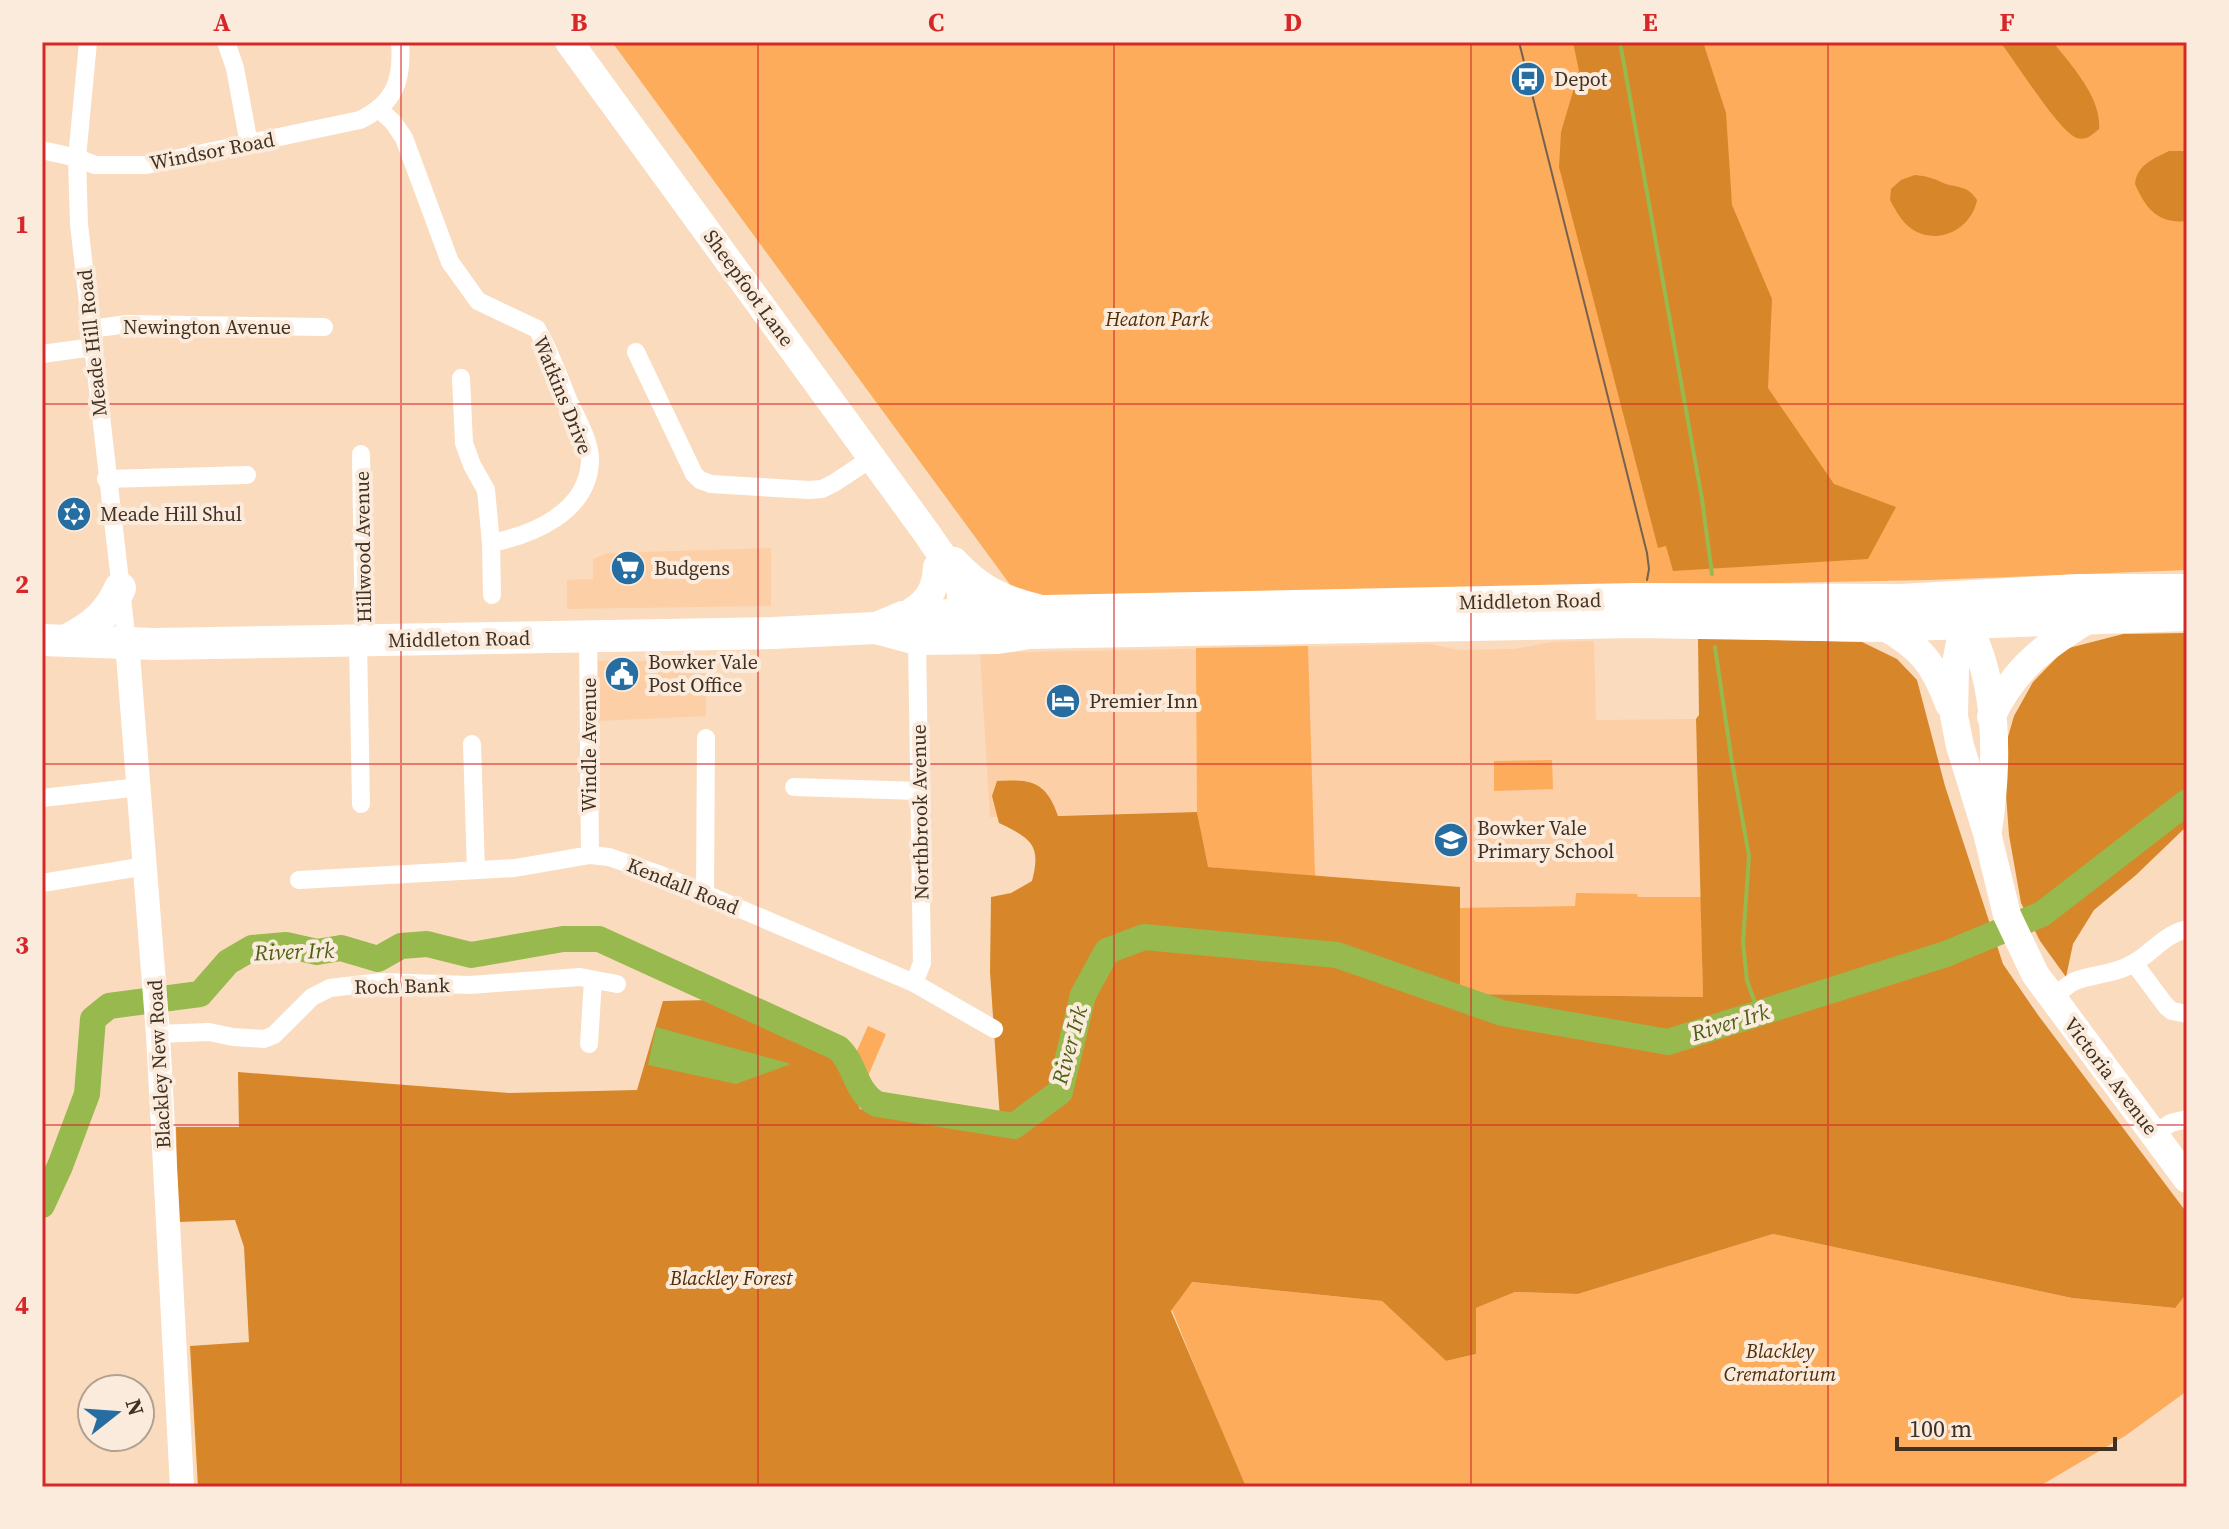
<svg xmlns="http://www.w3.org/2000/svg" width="2229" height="1529" font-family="'Source Serif 4',serif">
	<rect width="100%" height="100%" fill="#fadbbe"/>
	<g fill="#fccfa6">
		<polygon points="771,548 771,606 567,609 567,580 593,579 593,559 608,553"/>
		<polygon points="1594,641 1596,720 1696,719 1703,997 1459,994 1460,887 1207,867 1197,812 990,817 980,653 1429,644 1459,650 1514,649 1552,642"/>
		<polygon points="598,661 706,661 706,716 598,721"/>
	</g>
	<g fill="#fcac5a">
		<polygon points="612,42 2187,42 2187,570 1929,580 1048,597 1014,590"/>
		<polygon points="1308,646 1315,876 1207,867 1197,812 1196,648"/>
		<polygon points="1552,760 1553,789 1494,791 1494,761"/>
		<polygon points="1576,893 1637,894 1638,897 1701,897 1703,997 1459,994 1460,908 1575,906"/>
		<polygon points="868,1026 886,1034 868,1076 855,1055"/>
		<polygon points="1773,1234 2072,1298 2174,1308 2187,1293 2187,1391 2125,1436 2038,1487 1247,1487 1242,1482 1172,1310 1191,1282 1382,1301 1446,1361 1476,1354 1476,1308 1515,1292 1578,1294"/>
	</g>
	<g fill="#d78729">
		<polygon points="1573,42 1703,42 1726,113 1732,205 1772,299 1768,388 1834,484 1896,507 1868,559 1673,571 1666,546 1658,548 1559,167 1561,132 1579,71"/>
		<path d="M 2000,42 L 2053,42 C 2071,65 2102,98 2099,129 C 2092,135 2086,141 2077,138 C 2059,132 2015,60 2000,42 Z"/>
		<path d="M 2169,151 L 2187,151 L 2187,221 C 2158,224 2146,209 2135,184 C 2137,165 2153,159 2169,151 Z"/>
		<path d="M 1915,175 C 1926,176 1932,178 1941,182 C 1957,189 1967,184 1977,200 C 1971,231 1934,248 1908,226 C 1900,219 1895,209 1890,200 L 1891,189 L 1901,180 Z"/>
		<polygon points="2187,633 2187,826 2136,875 2094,910 2073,944 2066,977 2040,941 2021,903 2009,835 2003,754 2014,716 2033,682 2065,649 2123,634"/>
		<path d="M 1698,638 L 1862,642 L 1897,659 L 1917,680 L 1945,786 L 2003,964 L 2038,1015 L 2187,1213 L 2187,1293 L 2175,1308 L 2072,1298 L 1773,1234 L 1578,1294 L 1515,1292 L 1476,1308 L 1476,1354 L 1446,1361 L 1382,1301 L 1192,1282 L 1171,1311 L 1246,1487 L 198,1487 L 190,1346 L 249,1342 L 244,1247 L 235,1220 L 178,1222 L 176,1127 L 239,1127 L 238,1072 L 509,1093 L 637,1090 L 663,1001 L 711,1000 L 839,1059 L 860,1109 L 1001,1134 L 990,972 L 991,897 L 1011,893 L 1032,881 C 1042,844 1030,838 999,823 L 992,796 L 997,781 C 1031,779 1046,781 1058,816 L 1197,812 L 1208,867 L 1460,887 L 1460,994 L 1703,997 L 1696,719 L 1699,715 Z"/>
	</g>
	<polygon fill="#97b94d" points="656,1027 791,1064 736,1084 648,1065"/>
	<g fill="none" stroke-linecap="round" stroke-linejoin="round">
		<g stroke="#97b94d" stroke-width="4">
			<polyline points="1620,42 1702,499 1712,574"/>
			<polyline points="1715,647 1731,756 1749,856 1743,942 1747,981 1759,1013"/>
		</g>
		<path stroke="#97b94d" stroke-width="26" d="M 42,1205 L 60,1166 L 87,1094 L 93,1019 L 109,1006 L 200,994 L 228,962 L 252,948 L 286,945 L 317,952 L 341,948 L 378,959 L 401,946 L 427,944 L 471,955 L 563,939 L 599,939 L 838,1048 C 856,1064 854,1091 877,1104 L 1014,1126 L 1060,1092 L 1083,995 L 1107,951 L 1144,937 L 1337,955 L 1502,1013 L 1668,1042 L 1946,954 L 2042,914 L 2187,802"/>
		<g stroke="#fff" stroke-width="18">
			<polyline points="88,42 77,158 79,224 127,642"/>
			<polyline points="226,42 235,68 249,144"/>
			<path d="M 380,110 L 393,122 L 404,138 L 450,262 L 478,301 L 537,329 C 549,350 558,374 567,397 C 575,416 591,441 590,462 C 587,513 532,535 491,543 L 486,490 L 472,465 L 464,443 L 461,378"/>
			<path d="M 42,150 L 77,158 L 95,165 L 146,165 L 360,120 C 395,103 403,80 400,42"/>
			<polyline points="91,329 127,324 324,327"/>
			<polyline points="636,352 694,474 700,480 711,484 809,490 822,489 834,483 872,458"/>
			<polyline points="42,354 93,347"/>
			<polyline points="361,454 364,641"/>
			<polyline points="106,479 247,475"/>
			<polyline points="491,543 492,595"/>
			<polyline points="588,636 590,855"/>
			<polyline points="358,641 361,804"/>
			<polyline points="472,744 476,870"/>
			<polyline points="794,787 920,791"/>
			<polyline points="42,798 140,787"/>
			<polyline points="299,880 515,868 590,855 609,857 661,875 914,983 994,1029"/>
			<polyline points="42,883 146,866"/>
			<polyline points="705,894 706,738"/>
			<polyline points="2134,963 2166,1006 2172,1011 2187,1014"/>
			<polyline points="914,983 922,963 917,639"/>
			<path d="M 2052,997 C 2059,993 2066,986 2073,982 C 2090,974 2111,975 2128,966 C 2151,956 2160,936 2187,929"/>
			<polyline points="158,1034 209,1032 233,1037 264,1039 274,1035 312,997 330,988 381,982 470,985 580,977 617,984"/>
			<polyline points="589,1044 593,980"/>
			<polyline points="2153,1134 2171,1123 2187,1119"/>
		</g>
		<polyline stroke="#fff" stroke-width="24" points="127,642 158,1034 182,1487"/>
		<g stroke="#fff" stroke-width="28">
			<path d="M 569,42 L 928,535 C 943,559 970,585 959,614"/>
			<path d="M 954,561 C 980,589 1001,599 1038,608"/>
			<polyline points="1986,611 1967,624 1961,637 1955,669 1954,716 1960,746 1987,833 2007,915 2035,974 2187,1179"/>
			<path d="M 903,617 C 925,605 936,593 937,567"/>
			<path d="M 1967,624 C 1999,684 1998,764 1988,830"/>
			<path d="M 1883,626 C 1921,647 1934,664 1949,704"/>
			<path d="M 1991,717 C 2015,667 2046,645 2092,617"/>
		</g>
		<g stroke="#fff" stroke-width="32">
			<polyline points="879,627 903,617 1046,611 1634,599 1902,600 2079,590 2187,590"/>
			<polyline points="42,640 155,644 773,633 876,628 917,639 997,638 1029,633 1635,622 1883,626 2187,615"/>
			<path d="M 67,640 C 91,628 109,614 120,588"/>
		</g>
		<polyline stroke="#74614f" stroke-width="2" points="1519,42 1647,553 1649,569 1647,580"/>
	</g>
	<path fill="none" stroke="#d62828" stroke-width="2" stroke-opacity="0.55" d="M 401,42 L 401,1487M 758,42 L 758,1487M 1114,42 L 1114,1487M 1471,42 L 1471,1487M 1828,42 L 1828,1487M 42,404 L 2187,404M 42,764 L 2187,764M 42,1125 L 2187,1125"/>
	<defs>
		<g id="bus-disc" transform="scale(1.8)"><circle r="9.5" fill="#266ea2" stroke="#fbebdd"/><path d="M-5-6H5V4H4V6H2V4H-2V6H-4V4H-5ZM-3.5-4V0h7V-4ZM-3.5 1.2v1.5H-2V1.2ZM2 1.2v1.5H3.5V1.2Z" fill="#fff"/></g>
		<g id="synagogue-disc" transform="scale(1.8)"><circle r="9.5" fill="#266ea2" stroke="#fbebdd"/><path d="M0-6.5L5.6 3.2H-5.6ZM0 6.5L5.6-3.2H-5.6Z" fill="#fff"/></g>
		<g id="supermarket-disc" transform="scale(1.8)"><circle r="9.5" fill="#266ea2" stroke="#fbebdd"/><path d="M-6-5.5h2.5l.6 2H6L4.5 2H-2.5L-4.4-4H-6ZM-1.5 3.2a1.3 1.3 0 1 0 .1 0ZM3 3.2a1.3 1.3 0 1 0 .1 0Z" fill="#fff"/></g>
		<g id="civic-disc" transform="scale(1.8)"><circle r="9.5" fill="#266ea2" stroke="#fbebdd"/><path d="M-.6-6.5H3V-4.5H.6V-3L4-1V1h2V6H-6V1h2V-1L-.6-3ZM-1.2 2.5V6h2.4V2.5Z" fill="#fff"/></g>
		<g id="hotel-disc" transform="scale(1.8)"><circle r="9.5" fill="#266ea2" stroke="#fbebdd"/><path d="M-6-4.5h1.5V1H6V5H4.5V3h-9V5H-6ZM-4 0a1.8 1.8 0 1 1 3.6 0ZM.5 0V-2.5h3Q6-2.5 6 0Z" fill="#fff"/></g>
		<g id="school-disc" transform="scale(1.8)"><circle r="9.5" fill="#266ea2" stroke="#fbebdd"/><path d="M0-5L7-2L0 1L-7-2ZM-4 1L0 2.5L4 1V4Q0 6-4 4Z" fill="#fff"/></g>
	</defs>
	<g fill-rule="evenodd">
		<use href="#bus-disc" x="1528" y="79"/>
		<use href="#synagogue-disc" x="74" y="514"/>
		<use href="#supermarket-disc" x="628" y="568"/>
		<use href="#civic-disc" x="622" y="674"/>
		<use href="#hotel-disc" x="1063" y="701"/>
		<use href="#school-disc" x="1451" y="840"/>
	</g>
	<g text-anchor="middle" stroke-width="8" stroke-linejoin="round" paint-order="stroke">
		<g font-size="20" fill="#403123" stroke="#fbebdd" text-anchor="start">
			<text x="1554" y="86">Depot</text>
			<text x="100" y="521">Meade Hill Shul</text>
			<text x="654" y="575">Budgens</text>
			<text x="648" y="669">Bowker Vale<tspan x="648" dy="23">Post Office</tspan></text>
			<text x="1089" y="708">Premier Inn</text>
			<text x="1477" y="835">Bowker Vale<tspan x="1477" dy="23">Primary School</tspan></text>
		</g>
		<g font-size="20" fill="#403123" stroke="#fbebdd">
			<text transform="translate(212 151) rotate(-11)" y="7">Windsor Road</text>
			<text transform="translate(749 288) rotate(54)" y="7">Sheepfoot Lane</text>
			<text x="207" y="334">Newington Avenue</text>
			<text transform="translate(92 343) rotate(-96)" y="7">Meade Hill Road</text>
			<text transform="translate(563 395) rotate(68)" y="7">Watkins Drive</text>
			<text transform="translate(363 547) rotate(-91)" y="7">Hillwood Avenue</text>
			<text transform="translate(1530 601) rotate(-1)" y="7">Middleton Road</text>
			<text transform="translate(459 639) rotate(-1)" y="7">Middleton Road</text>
			<text transform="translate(589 745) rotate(-90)" y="7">Windle Avenue</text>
			<text transform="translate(920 812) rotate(-91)" y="7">Northbrook Avenue</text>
			<text transform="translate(683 886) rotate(22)" y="7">Kendall Road</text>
			<text transform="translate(402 986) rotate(-1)" y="7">Roch Bank</text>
			<text transform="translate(159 1064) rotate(-93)" y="7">Blackley New Road</text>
			<text transform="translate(2111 1076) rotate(53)" y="7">Victoria Avenue</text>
		</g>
		<g font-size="20" font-style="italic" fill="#4f2e08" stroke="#fbebdd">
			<text x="1157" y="326">Heaton Park</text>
			<text x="731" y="1285">Blackley Forest</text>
			<text x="1780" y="1358">Blackley<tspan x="1780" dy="23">Crematorium</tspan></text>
		</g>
		<g font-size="22" font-style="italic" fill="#4b6115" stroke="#fbebdd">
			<text transform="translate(294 951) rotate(-2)" y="8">River Irk</text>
			<text transform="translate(1730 1022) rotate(-17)" y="8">River Irk</text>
			<text transform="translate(1069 1045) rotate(-75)" y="8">River Irk</text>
		</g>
	</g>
	<rect width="2229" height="1529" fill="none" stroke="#fbebdd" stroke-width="88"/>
	<g transform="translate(116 1413) rotate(73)"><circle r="38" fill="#fbebdd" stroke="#b0a193" stroke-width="2"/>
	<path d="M0-6L14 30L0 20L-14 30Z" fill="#266ea2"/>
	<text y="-12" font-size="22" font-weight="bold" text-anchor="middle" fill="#403123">N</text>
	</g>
	<path d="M1897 1437v12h218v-12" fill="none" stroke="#403123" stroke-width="4"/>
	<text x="1909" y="1437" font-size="24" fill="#403123" stroke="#fbebdd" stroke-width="6" paint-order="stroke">100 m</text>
	<rect x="44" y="44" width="2141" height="1441" fill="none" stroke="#d62828" stroke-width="3"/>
	<g font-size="26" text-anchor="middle" font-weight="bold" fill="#d62828">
		<text x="222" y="31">A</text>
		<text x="579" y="31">B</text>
		<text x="936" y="31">C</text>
		<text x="1293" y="31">D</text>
		<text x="1650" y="31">E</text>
		<text x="2007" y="31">F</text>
		<text x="22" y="233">1</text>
		<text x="22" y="593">2</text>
		<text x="22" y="954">3</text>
		<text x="22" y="1314">4</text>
	</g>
</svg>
